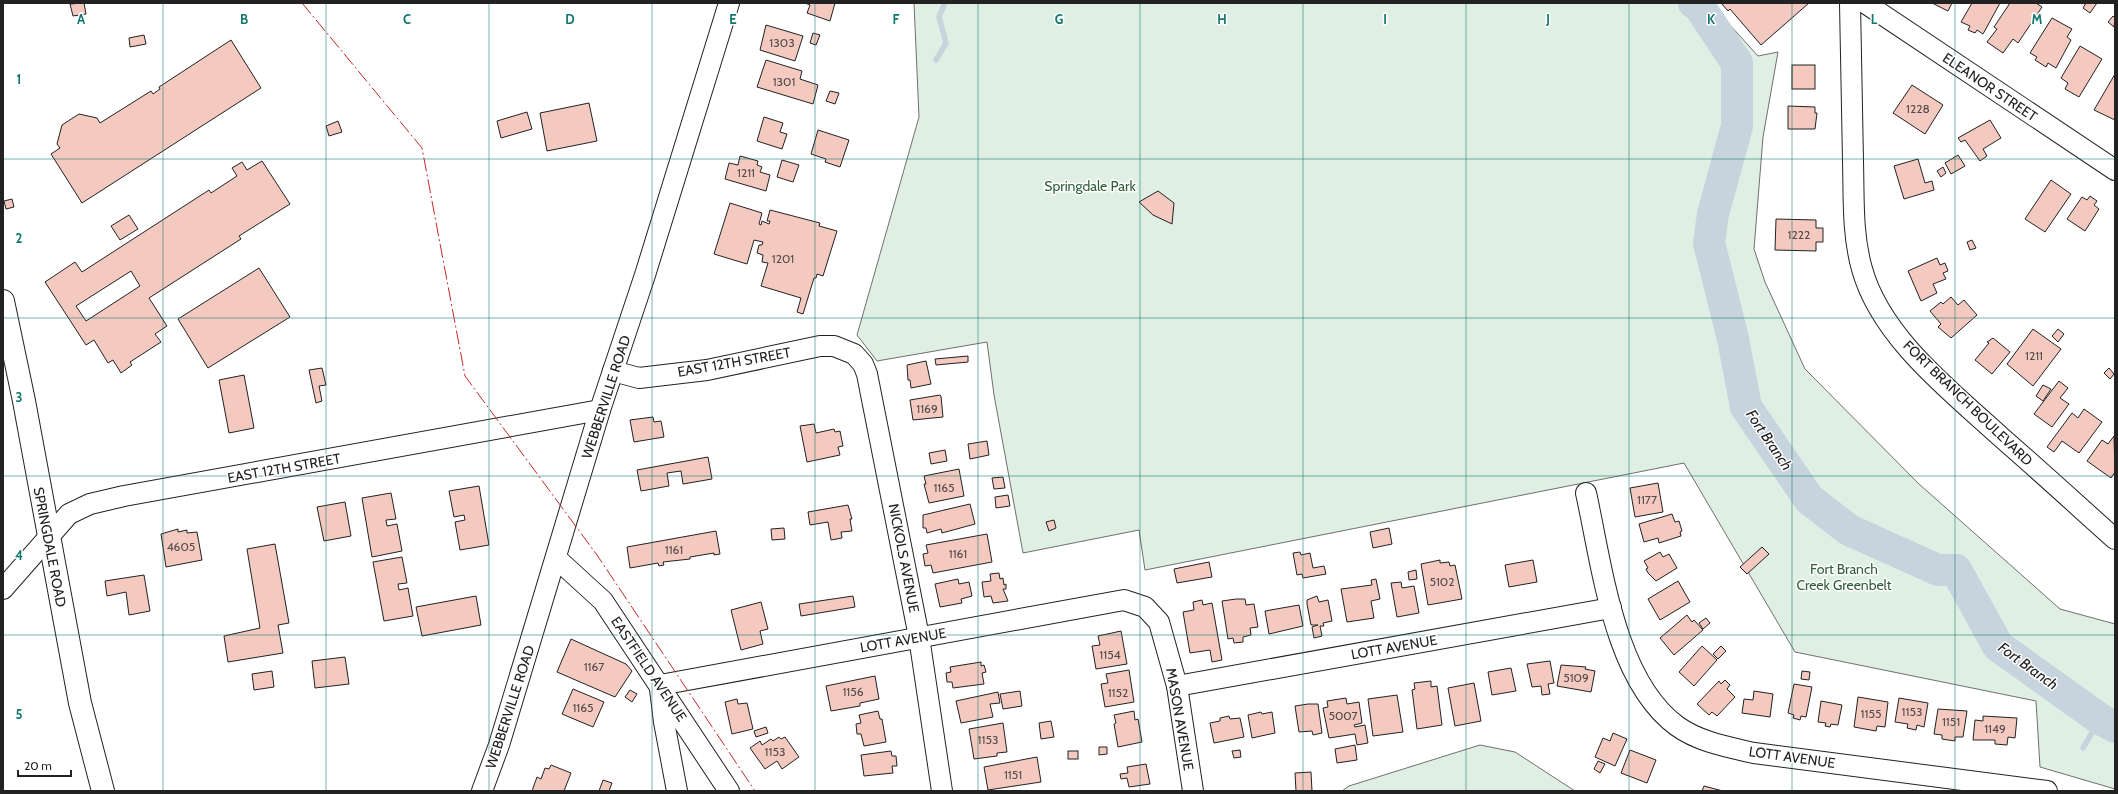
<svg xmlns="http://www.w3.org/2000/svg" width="2118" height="794" font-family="Cabin,sans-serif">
	<rect width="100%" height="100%" fill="#fff"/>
	<g fill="#e0efe3" stroke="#6f6f6f">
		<polygon points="914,3 1710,3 1758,56 1778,52 1763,137 1754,249 1765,282 1805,369 1919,484 2060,609 2115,624 2115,789 2040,767 2036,701 1795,652 1684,463 1145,570 1139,530 1023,553 994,395 987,342 877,361 857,335 919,117"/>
		<polygon points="1480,745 1515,752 1575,791 1342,791 1349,786"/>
	</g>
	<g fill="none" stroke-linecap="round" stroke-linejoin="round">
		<g stroke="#c7d3dd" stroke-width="5.5">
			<polyline points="936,60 946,43 939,17 945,3"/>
			<polyline points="2083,748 2100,719"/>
		</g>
		<polyline stroke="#c7d3dd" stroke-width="32" points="1694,3 1699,6 1737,63 1737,126 1713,214 1709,243 1733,339 1746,407 1809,499 1849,530 1938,570 1956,570 1998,646 2100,719 2115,727"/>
	</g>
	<g fill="#f3c9c0" stroke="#222" fill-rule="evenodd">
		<polygon points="84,3 86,14 73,16 70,4"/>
		<polygon points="805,3 835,3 830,21 807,13 810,5"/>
		<polygon points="1721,3 1809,3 1761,45 1730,9 1728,11"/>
		<polygon points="1932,3 1952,3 1948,11"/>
		<polygon points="1972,3 2000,3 1983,34 1977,30 1975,33 1968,30 1970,26 1961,22"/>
		<polygon points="2010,3 2036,3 2042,7 2018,43 2013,39 2003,53 1987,42 1997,29 1994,27"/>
		<polygon points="2086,3 2097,3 2090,13 2083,8"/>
		<polygon points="2113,16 2115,18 2114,27 2108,22"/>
		<polygon points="2052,18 2072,29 2067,37 2071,40 2056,68 2048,63 2046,67 2035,60 2037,57 2030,53"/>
		<polygon points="766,25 803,36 795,61 760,50"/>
		<polygon points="813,33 820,35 816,45 810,43"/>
		<polygon points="144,35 146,44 130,47 129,38"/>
		<polygon points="231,40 261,88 82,203 51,154 60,148 57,144 62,125 79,114 97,118 100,123 151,91 153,94 160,89 159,87"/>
		<polygon points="2080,46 2102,59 2079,97 2065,89 2068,83 2061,78"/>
		<polygon points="766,60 802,71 800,79 818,85 813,104 757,87"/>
		<rect x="1792" y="65" width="23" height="24"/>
		<polygon points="2115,74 2115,120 2094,110"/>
		<polygon points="1912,85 1943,105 1925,134 1893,113"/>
		<polygon points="830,91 839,93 835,104 826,101"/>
		<polygon points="589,103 597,141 547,151 540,113"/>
		<polygon points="1788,106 1815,107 1815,113 1817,113 1815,129 1788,129"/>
		<polygon points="527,112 532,129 501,138 497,121"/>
		<polygon points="764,117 783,123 780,132 787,134 782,149 757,141"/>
		<polygon points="1990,120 2001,138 1983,149 1987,156 1980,161 1965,140 1961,142 1958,138"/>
		<polygon points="338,121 342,132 329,136 326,126"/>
		<polygon points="818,130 849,140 840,167 825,162 826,159 811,154"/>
		<polygon points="1958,155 1965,166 1951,174 1945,163"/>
		<polygon points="740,156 758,161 757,165 762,167 760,172 770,175 766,191 725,179 729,163 738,165"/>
		<polygon points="1918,159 1925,183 1932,181 1934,190 1904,199 1894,166"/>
		<polygon points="782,160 799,165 793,182 777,177"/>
		<path d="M 262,161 L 290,204 L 239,236 L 241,239 L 149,298 L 167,326 L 155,334 L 161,342 L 130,362 L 132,365 L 121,373 L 113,360 L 108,363 L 94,340 L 86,345 L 45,282 L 75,262 L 82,272 L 209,190 L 211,193 L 237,176 L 232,168 L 242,162 L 247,170 ZM 131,271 L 140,286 L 86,321 L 76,306 Z"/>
		<polygon points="1943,167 1946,173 1941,177 1937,171"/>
		<polygon points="2051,180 2071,194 2045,232 2025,219"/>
		<polygon points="1158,191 1174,203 1172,224 1153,215 1139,202"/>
		<polygon points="2090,196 2097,201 2094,205 2099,209 2085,231 2067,219 2082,197 2087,200"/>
		<polygon points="12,199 14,207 6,209 4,201"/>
		<polygon points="730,203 762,213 759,224 761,225 762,221 769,224 770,221 767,221 770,210 820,223 819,226 837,231 823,276 817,274 816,278 814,278 803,314 797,312 801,298 761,286 768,263 762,262 763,255 757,253 759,245 762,245 763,242 754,240 747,264 714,254"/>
		<polygon points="129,215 138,229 120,240 111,226"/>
		<polygon points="1776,219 1816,220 1816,228 1823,228 1823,242 1816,242 1816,251 1775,250"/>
		<polygon points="1972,240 1976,248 1970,250 1967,242"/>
		<polygon points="1937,258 1940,265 1945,263 1948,271 1943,273 1946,279 1933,284 1937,293 1921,301 1908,271"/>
		<polygon points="259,268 290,317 208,368 178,319"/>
		<polygon points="1951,297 1958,305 1964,300 1977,315 1951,338 1938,327 1941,324 1930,311 1941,302 1943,304"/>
		<polygon points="2033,329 2061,349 2033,386 2007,364"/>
		<polygon points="2058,329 2064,334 2058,342 2052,336"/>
		<polygon points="1993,338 2010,352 1992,374 1975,360 1989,343 1987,342"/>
		<polygon points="968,356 968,362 936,365 935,359"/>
		<polygon points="926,361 931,384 911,388 910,380 908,380 907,365"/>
		<polygon points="322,368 326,385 319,386 322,401 316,403 309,370"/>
		<polygon points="2109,368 2114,374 2110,379 2104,373"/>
		<polygon points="244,375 254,428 229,433 219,380"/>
		<polygon points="2059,381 2068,388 2060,398 2069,404 2052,427 2034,414"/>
		<polygon points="2043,385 2051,389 2043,401 2036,396"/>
		<polygon points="940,395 941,396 943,417 913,420 910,400"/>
		<polygon points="2084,409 2102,422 2079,453 2062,441 2054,452 2047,447 2072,413 2078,418"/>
		<polygon points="653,417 654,422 661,421 664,437 634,442 630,420"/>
		<polygon points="814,424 816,433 834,429 835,432 840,431 843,446 838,447 840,455 807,462 800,426"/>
		<polygon points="2114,436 2115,472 2111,478 2087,461 2102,440 2108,444"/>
		<polygon points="987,441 989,455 970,459 968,444"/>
		<polygon points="945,450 947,461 931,464 929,453"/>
		<polygon points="708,457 712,479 683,484 681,471 667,473 669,486 641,491 637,470"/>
		<polygon points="959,469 964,496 929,503 924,484 926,484 924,476"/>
		<polygon points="1003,477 1005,488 994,489 992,478"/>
		<polygon points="1658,483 1663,512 1635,517 1630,488"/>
		<polygon points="479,486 489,545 460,550 455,522 465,520 464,515 454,517 449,491"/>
		<polygon points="391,493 396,519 386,520 387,526 397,524 402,551 372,557 362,498"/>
		<polygon points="1008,495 1010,506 996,508 995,497"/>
		<polygon points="345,502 351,536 324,541 317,507"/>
		<polygon points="970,504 975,524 942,533 941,529 927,533 926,528 923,528 923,515"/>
		<polygon points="848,505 852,519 850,519 852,531 841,532 842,538 831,540 828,522 810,525 808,512"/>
		<polygon points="1672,514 1675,522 1679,521 1682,531 1680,532 1681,536 1659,543 1658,538 1644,542 1639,524"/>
		<polygon points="1054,520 1056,528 1049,531 1046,522"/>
		<polygon points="784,528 785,539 772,540 771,529"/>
		<polygon points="1389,528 1392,544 1373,548 1370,532"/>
		<polygon points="178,529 178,532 187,530 187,533 197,532 202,560 166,567 161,534"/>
		<polygon points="716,531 720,554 714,555 714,553 690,557 690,559 663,562 664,565 659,566 658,563 630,568 627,547"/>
		<polygon points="987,534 992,562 933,573 931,565 925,566 923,554 928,553 926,545"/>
		<polygon points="275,544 289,623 278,625 283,653 228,662 224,636 260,628 247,549"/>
		<polygon points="1762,547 1769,554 1747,574 1740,567"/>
		<polygon points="1300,552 1301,555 1310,553 1313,568 1324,566 1326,574 1303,578 1302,574 1297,575 1293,553"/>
		<polygon points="1660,552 1663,557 1669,554 1677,568 1656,581 1648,573 1646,569 1648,568 1644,561"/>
		<polygon points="402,557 407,583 398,584 399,590 408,588 413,616 384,621 373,562"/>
		<polygon points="1440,560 1440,563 1449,562 1450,566 1455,565 1462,599 1428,605 1421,564"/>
		<polygon points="1533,560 1537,582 1509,587 1505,565"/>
		<polygon points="1209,562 1212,577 1177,583 1174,569"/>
		<polygon points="1416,570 1417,579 1409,580 1408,572"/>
		<polygon points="999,573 1000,579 1003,578 1004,585 1006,584 1006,589 1003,589 1008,601 993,603 991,596 984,597 982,582 991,581 990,574"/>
		<polygon points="144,575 150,611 129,615 126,592 107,596 105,581"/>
		<polygon points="958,579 959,584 969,582 972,596 961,599 962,603 940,607 935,584"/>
		<polygon points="1376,579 1380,599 1371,601 1374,618 1347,622 1341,589 1372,585 1371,580"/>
		<polygon points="1678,581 1690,602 1660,620 1648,599"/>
		<polygon points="1401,582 1402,588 1414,586 1419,613 1397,617 1391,583"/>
		<polygon points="476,596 481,625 422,636 416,607"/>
		<polygon points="853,596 855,607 801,616 799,604"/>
		<polygon points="1317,596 1319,602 1328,600 1332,621 1323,623 1324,626 1320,626 1322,636 1314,638 1312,627 1318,625 1311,625 1307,604 1307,600"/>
		<polygon points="1236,599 1245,599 1246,605 1254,604 1258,627 1250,628 1251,635 1243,637 1243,642 1234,643 1233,638 1228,639 1222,601"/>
		<polygon points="1202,600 1203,605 1212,603 1222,660 1212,662 1210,650 1190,653 1183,612 1194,610 1193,602"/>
		<polygon points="761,602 768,629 760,631 763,644 741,650 731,610"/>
		<polygon points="1299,605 1303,626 1269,634 1265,611"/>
		<polygon points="1687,615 1692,622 1694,620 1703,630 1674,655 1660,638"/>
		<polygon points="1706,618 1710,623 1703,629 1699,623"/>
		<polygon points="1121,631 1127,664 1096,669 1092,646 1100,645 1098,636"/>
		<polygon points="571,639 626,664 632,671 615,697 557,672"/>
		<polygon points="1702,646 1717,660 1694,686 1679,672"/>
		<polygon points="1721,646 1726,651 1718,659 1713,654"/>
		<polygon points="345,657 349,684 315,688 312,661"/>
		<polygon points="1550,661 1554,683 1548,684 1550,694 1542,695 1541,686 1532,687 1527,664"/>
		<polygon points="981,662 981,666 984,665 986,672 982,673 984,684 953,688 952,682 947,682 946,673 951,672 950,667"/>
		<polygon points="1561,665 1586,667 1585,669 1595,671 1591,692 1557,686"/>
		<polygon points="1511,668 1516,691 1492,695 1488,672"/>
		<polygon points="1129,670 1134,702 1105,707 1101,684 1108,683 1106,674"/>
		<polygon points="272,671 274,687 254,690 252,674"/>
		<polygon points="1802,671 1810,672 1809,680 1801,679"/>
		<polygon points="875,676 879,699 860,703 860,706 831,711 826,686"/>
		<polygon points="1725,680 1730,685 1727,689 1735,697 1717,716 1712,712 1709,715 1697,704 1719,681 1721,684"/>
		<polygon points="1431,681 1431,687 1437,686 1442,725 1417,729 1412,690 1415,689 1414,683"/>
		<polygon points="1474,683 1481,721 1455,726 1448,688"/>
		<polygon points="1794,684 1812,687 1806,717 1801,716 1800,720 1793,718 1794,715 1788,713"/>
		<polygon points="573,689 604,702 593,727 562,714"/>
		<polygon points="630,690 637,694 632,702 625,697"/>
		<polygon points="1020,691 1022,706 1003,709 1000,694"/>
		<polygon points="1754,691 1773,694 1770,717 1742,713 1744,699 1753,700"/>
		<polygon points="998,692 1000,703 990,704 993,717 961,723 956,701"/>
		<polygon points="1397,695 1403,732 1373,736 1368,699"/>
		<polygon points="1858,697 1888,702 1885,727 1877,726 1876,731 1854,727"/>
		<polygon points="1346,698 1347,704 1359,702 1362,723 1354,725 1355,727 1365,725 1368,743 1357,745 1355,734 1329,738 1323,708 1328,707 1327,701"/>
		<polygon points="1899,698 1928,703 1924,727 1917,725 1916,730 1907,728 1908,724 1895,722"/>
		<polygon points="737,699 738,704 747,703 753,729 732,734 725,702"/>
		<polygon points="1821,701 1842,705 1838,725 1831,724 1830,727 1825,726 1826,723 1818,722"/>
		<polygon points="1308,704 1318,704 1322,733 1313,735 1312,731 1299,732 1295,706"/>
		<polygon points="1938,709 1967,711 1963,737 1955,737 1955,741 1942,739 1942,735 1934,734"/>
		<polygon points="878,711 880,719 882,719 886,742 864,746 861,734 857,734 856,724 861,723 859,715"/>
		<polygon points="1134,711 1135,720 1138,719 1142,742 1118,747 1114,724 1116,723 1114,715"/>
		<polygon points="1261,712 1262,714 1272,712 1275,733 1252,738 1248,715"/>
		<polygon points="1229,716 1230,719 1240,718 1244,737 1214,743 1210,723 1220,721 1220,718"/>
		<polygon points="1983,716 2017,718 2015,738 2008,737 2007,745 1995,744 1995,740 1973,740 1975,720 1983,721"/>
		<polygon points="1051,721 1054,737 1041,739 1039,723"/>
		<polygon points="1003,723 1007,752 997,753 997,756 974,759 969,729"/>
		<polygon points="766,727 768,733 756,737 754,731"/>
		<polygon points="1613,733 1627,739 1615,766 1595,757 1603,738 1610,741"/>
		<polygon points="779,737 781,739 785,737 799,757 782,769 777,761 765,769 750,748 760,741 762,745 771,739 773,741"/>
		<polygon points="1355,745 1357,760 1337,763 1335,749"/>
		<polygon points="1099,747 1107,747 1107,754 1099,755"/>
		<polygon points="1240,750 1241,757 1234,758 1232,751"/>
		<polygon points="1630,750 1656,760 1647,783 1621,773"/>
		<polygon points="891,751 892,756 896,756 897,766 892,766 893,773 864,776 861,755"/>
		<rect x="1068" y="751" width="10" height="8"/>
		<polygon points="1037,757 1041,782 988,790 984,767"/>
		<polygon points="1598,761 1605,764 1600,773 1594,769"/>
		<polygon points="1146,764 1150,784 1129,787 1127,778 1121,779 1120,774 1128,773 1127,767"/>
		<polygon points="551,765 571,773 564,791 532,791 537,777 541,779 545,768 549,769"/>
		<polygon points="1311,772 1312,791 1296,791 1295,773"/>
		<polygon points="603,780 612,783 609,791 599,791"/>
		<polygon points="1704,786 1723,791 1702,791"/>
	</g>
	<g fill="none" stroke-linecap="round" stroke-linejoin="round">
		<g stroke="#222" stroke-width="22">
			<g id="minor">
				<path d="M 1850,3 C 1851,56 1852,108 1853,161 C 1854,197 1852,234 1862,269 C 1881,338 1952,392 2002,438 C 2040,471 2077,505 2115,539"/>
				<polyline points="1865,3 2115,170"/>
				<polyline points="613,371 639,378 707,370 820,346 834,346 854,354 863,364 867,374 919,637 942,791"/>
				<path d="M 1586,493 C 1602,565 1614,680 1677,726 C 1699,742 1728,747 1754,753 L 2047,791"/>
				<polyline points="556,558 603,601 729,791"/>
				<polyline points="3,589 69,514 90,504 124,496 600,410"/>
				<polyline points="660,685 1124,600 1145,607 1159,622 1177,686 1193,791"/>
				<polyline points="1177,686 1611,608"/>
				<polyline points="660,689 664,722 677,791"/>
				<polyline points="482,791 499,745 600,410 645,275 729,3"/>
			</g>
		</g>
		<g stroke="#222" stroke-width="24">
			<polyline id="major" points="3,301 24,401 80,703 103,791"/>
		</g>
		<use href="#minor" stroke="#fff" stroke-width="20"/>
		<use href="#major" stroke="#fff" stroke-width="22"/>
		<polyline stroke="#c62828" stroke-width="1" stroke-dasharray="14 3 2 3" stroke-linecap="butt" points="302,3 422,148 465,376 597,555 755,791"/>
	</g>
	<path fill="none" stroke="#0f766e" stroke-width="1" stroke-opacity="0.55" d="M 163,3 L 163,791M 326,3 L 326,791M 489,3 L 489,791M 652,3 L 652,791M 815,3 L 815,791M 978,3 L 978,791M 1140,3 L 1140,791M 1303,3 L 1303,791M 1466,3 L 1466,791M 1629,3 L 1629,791M 1792,3 L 1792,791M 1955,3 L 1955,791M 3,159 L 2115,159M 3,318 L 2115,318M 3,476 L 2115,476M 3,635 L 2115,635"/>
	<g text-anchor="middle" stroke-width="3" stroke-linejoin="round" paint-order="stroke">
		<g font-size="12" fill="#564c4a">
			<text x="782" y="47">1303</text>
			<text x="784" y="86">1301</text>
			<text x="1918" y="113">1228</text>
			<text x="746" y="177">1211</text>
			<text x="1799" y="239">1222</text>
			<text x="783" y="263">1201</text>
			<text x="2034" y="360">1211</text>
			<text x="927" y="413">1169</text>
			<text x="944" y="492">1165</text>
			<text x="1647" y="504">1177</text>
			<text x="181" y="551">4605</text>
			<text x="674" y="554">1161</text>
			<text x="958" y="558">1161</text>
			<text x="1442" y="586">5102</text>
			<text x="1110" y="659">1154</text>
			<text x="594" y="671">1167</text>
			<text x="1576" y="682">5109</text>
			<text x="853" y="696">1156</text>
			<text x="1118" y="697">1152</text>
			<text x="583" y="712">1165</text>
			<text x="1912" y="716">1153</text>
			<text x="1871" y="718">1155</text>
			<text x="1343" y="720">5007</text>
			<text x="1951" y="726">1151</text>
			<text x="1995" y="733">1149</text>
			<text x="988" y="744">1153</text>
			<text x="775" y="756">1153</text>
			<text x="1013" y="779">1151</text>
		</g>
		<g font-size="14" fill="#222" stroke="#fff">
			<text transform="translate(1990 87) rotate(34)" y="5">ELEANOR STREET</text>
			<text transform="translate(734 362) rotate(-10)" y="5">EAST 12TH STREET</text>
			<text transform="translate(606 397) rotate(-72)" y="5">WEBBERVILLE ROAD</text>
			<text transform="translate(1968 403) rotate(44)" y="5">FORT BRANCH BOULEVARD</text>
			<text transform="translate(284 468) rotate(-10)" y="5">EAST 12TH STREET</text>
			<text transform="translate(50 547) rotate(79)" y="5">SPRINGDALE ROAD</text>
			<text transform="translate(904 558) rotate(79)" y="5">NICKOLS AVENUE</text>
			<text transform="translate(903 640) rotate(-10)" y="5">LOTT AVENUE</text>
			<text transform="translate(1394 647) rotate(-10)" y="5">LOTT AVENUE</text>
			<text transform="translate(649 669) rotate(56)" y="5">EASTFIELD AVENUE</text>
			<text transform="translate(510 707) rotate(-72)" y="5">WEBBERVILLE ROAD</text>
			<text transform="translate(1180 719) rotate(80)" y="5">MASON AVENUE</text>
			<text transform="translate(1792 757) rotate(8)" y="5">LOTT AVENUE</text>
		</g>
		<g font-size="14" fill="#2f5e38" stroke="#fff">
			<text x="1090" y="191">Springdale Park</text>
			<text x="1844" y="574">Fort Branch<tspan x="1844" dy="16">Creek Greenbelt</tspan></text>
		</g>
		<g font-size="15" font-style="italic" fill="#222" stroke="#fff">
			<text transform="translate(1769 440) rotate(56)" y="5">Fort Branch</text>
			<text transform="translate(2028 666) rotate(36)" y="5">Fort Branch</text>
		</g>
	</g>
	<g font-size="13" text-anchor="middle" font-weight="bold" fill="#0f766e" stroke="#fff" stroke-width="3" stroke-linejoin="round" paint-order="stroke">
		<text x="81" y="24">A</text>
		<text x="244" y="24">B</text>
		<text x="407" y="24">C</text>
		<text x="570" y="24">D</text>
		<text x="733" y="24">E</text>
		<text x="896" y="24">F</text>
		<text x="1059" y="24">G</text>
		<text x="1222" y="24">H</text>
		<text x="1385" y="24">I</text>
		<text x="1548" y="24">J</text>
		<text x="1711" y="24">K</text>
		<text x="1874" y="24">L</text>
		<text x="2037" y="24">M</text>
		<text x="19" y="84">1</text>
		<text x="19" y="243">2</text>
		<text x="19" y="402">3</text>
		<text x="19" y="560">4</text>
		<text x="19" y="719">5</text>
	</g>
	<rect width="2118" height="794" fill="none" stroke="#222222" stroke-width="8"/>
	<path d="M18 770v6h53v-6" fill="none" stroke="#222222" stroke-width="2"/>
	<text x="24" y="770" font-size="12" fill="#222222" stroke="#ffffff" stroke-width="3" paint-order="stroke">20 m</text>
</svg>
